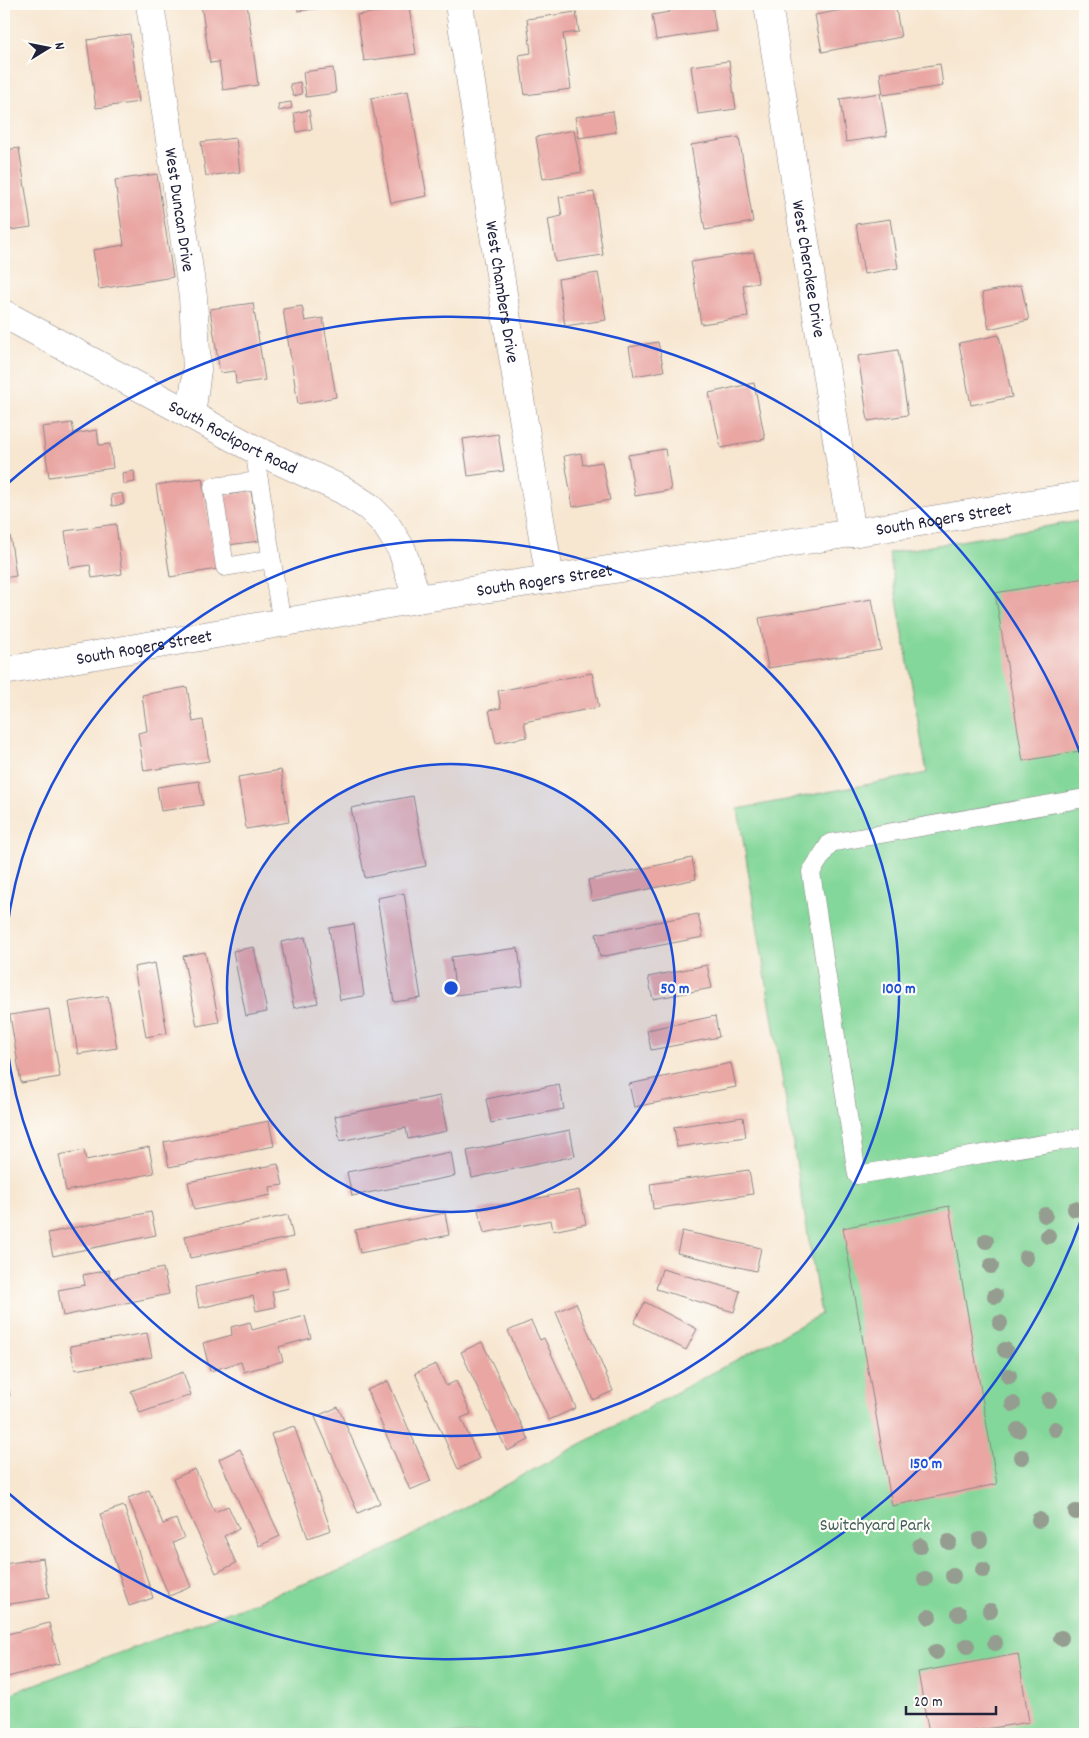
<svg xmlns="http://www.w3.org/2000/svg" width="1089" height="1738" font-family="Dekko,sans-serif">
	<rect width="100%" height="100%" fill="#fdfcf7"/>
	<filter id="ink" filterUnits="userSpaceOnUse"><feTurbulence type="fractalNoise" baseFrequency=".02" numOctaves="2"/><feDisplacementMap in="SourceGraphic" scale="10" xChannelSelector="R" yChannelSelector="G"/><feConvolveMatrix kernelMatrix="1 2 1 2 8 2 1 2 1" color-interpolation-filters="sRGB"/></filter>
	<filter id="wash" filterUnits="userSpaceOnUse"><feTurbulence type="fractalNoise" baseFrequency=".0096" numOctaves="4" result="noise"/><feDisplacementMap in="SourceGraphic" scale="20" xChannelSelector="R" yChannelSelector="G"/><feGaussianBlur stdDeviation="1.12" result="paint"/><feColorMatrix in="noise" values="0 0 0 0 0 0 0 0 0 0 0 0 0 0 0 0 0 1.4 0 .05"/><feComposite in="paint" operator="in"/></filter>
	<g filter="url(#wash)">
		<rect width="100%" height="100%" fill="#f7e6d0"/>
		<polygon fill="#84d79a" stroke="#537c6a" points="1085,520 1085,1734 4,1734 4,1696 365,1561 821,1314 738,809 927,773 889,553"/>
		<g id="blocks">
			<g fill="#e9a6a3">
				<polygon points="201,4 247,4 258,85 223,90 219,62 210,63"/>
				<polygon points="297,4 320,4 321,8 298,11"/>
				<polygon points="669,4 712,4 716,31 656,40 652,15 670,12"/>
				<polygon points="874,4 895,4 901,37 822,52 815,15"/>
				<polygon points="409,7 416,54 364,61 357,15"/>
				<polygon points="576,12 579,32 563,34 571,89 525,95 519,55 531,53 527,19"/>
				<polygon points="130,34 139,102 96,108 87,40"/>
				<polygon points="729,61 736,109 698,114 691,66"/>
				<polygon points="940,64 943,86 883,95 880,73"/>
				<polygon points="333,68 336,93 306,97 303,72"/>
				<polygon points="300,82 302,94 293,96 290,84"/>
				<polygon points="408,91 427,196 391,203 371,98"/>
				<polygon points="880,93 887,136 846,142 840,99"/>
				<polygon points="291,102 292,108 279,111 278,104"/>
				<polygon points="309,110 312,129 297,132 294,113"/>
				<polygon points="613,111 616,132 579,138 575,117"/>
				<polygon points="574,130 582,172 543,179 536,137"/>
				<polygon points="739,137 753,222 705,230 691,145"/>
				<polygon points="236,138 240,172 206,176 201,142"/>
				<polygon points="19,148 31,227 4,231 4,150"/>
				<polygon points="157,174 173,277 99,289 93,250 124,245 115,180"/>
				<polygon points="594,192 603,255 555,262 548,219 562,216 559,197"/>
				<polygon points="890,219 898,268 864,274 856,224"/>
				<polygon points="754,252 758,283 743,285 748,317 701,324 691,262"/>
				<polygon points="598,273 606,320 565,326 558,279"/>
				<polygon points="1021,285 1029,320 989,329 982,293"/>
				<polygon points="253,303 265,380 236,384 235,371 220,373 210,309"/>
				<polygon points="302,306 305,321 323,318 336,397 298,404 283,309"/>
				<polygon points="999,335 1012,397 971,405 959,343"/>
				<polygon points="658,342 664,371 634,376 629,347"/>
				<polygon points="898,350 908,415 868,421 858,356"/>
				<polygon points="754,383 765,439 721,448 709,393"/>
				<polygon points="72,423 74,434 97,430 99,445 110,444 113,468 49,477 42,427"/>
				<polygon points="498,434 504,471 468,476 463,439"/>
				<polygon points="665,449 671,490 635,496 628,455"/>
				<polygon points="581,453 583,465 602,462 610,500 573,507 564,456"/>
				<polygon points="134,471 135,482 123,484 122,473"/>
				<polygon points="202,478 217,569 170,577 156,485"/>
				<polygon points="251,491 259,541 228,545 221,496"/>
				<polygon points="122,493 124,504 112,506 111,495"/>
				<polygon points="116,524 122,574 92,578 90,565 70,568 65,531"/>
				<polygon points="10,535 16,576 4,578 4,536"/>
				<polygon points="1085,578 1085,750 1023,761 995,593"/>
				<polygon points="872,599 881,650 768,668 759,618"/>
				<polygon points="592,673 599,707 524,722 527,737 496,743 489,710 501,708 498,691"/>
				<polygon points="187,687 193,722 203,720 209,761 144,771 138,733 147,731 142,695"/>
				<polygon points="281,770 289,822 246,829 238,777"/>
				<polygon points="199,781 203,805 161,811 157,787"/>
				<polygon points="413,796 426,866 365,878 351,808"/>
				<polygon points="692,858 696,879 592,901 588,880"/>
				<polygon points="404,893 421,998 394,1002 377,898"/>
				<polygon points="698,914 703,937 600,957 596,934"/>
				<polygon points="354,924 364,996 340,1000 329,928"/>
				<polygon points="305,937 318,1003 294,1008 281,942"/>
				<polygon points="254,947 267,1012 246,1016 233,951"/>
				<polygon points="518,948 523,986 456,995 451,957"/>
				<polygon points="205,952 219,1022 197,1026 183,956"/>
				<polygon points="155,963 167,1033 146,1037 134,967"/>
				<polygon points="707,965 712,988 653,999 648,977"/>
				<polygon points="108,996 117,1048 78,1054 69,1002"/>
				<polygon points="49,1009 60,1077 21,1083 10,1015"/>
				<polygon points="715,1016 719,1037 651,1050 647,1030"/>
				<polygon points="731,1063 736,1087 634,1107 629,1084"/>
				<polygon points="559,1084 564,1109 491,1123 486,1099"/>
				<polygon points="440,1096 447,1131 408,1139 406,1128 340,1141 335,1116"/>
				<polygon points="743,1117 746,1137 677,1147 674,1127"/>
				<polygon points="269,1121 274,1146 169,1167 164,1142"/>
				<polygon points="570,1130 575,1156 472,1178 467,1151"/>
				<polygon points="149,1147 154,1173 66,1191 59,1155 84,1150 86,1160"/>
				<polygon points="451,1152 455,1176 352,1196 347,1172"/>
				<polygon points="278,1164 283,1185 270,1187 271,1195 194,1210 188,1182"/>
				<polygon points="749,1170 753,1194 653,1209 650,1184"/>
				<polygon points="579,1190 586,1224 553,1231 551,1220 484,1233 478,1210"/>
				<polygon points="949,1206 997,1484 892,1506 843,1228"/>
				<polygon points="151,1212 156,1235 53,1256 48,1233"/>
				<polygon points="445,1213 449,1235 360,1253 355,1230"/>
				<polygon points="288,1215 293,1237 190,1258 185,1236"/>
				<polygon points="682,1231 761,1248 756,1271 677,1253"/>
				<polygon points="163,1268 169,1294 63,1316 58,1290 85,1285 83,1275 109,1270 110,1279"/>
				<polygon points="285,1268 289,1288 272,1292 275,1307 256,1311 253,1296 199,1308 195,1287"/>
				<polygon points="662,1269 740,1291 734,1312 656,1289"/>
				<polygon points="645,1302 697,1329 686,1350 634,1323"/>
				<polygon points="576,1303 613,1391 593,1400 556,1312"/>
				<polygon points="305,1316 311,1338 279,1347 283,1361 244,1372 241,1362 210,1371 203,1343 232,1335 231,1327 250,1322 252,1330"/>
				<polygon points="531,1321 540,1340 544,1338 576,1408 549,1420 508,1331"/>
				<polygon points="147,1333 152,1357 75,1370 70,1346"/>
				<polygon points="482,1342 529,1440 507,1451 461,1352"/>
				<polygon points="436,1364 446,1386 456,1381 471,1414 461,1418 479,1459 458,1469 415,1373"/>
				<polygon points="4,1367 10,1396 4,1397"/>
				<polygon points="183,1372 191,1395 140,1413 131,1391"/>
				<polygon points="388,1381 431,1481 410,1490 367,1390"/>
				<polygon points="338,1407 380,1503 358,1513 315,1417"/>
				<polygon points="294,1426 331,1530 308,1538 271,1434"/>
				<polygon points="240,1449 280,1536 259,1546 219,1459"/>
				<polygon points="195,1469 215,1512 228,1506 239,1529 224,1536 236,1563 216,1573 173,1479"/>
				<polygon points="149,1490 163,1524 176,1519 184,1538 173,1543 191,1587 169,1596 128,1498"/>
				<polygon points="124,1506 153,1598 129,1606 100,1514"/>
				<polygon points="43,1558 49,1598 4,1605 4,1564"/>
				<polygon points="49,1623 60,1663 4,1678 4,1635"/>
				<polygon points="1018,1654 1029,1722 956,1734 929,1734 918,1672"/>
			</g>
		</g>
	</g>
	<g filter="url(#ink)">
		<use href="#blocks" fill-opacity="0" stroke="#8c8486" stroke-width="1"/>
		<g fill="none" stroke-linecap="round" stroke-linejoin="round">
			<g stroke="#8c8486" stroke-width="19">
				<g id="service">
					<polyline points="254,449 282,624"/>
					<polyline points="258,481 213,487 225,567 271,559"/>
					<polyline points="1085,798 830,843 811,872 857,1175 1085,1137"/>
				</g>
			</g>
			<g stroke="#8c8486" stroke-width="29">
				<g id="minor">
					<path id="s1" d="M 150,4 L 193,297 L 197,370 L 191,415"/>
					<path id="s2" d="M 459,4 L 508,327 L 550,579"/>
					<path id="s3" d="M 768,4 L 798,198 L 852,533"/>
				</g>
			</g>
			<g stroke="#8c8486" stroke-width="29">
				<g id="tertiary">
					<path id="s4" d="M 4,314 L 254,449 L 343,490 L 369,507 L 385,523 L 402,550 L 417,599"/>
					<path id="s5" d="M 4,671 L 417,599 L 852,533 L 1085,495"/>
				</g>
			</g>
			<use href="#service" stroke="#fff" stroke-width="18"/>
			<use href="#minor" stroke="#fff" stroke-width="28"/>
			<use href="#tertiary" stroke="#fff" stroke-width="28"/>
		</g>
		<g fill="#959d90">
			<circle cx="1075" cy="1209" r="8"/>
			<circle cx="1045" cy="1215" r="8"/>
			<circle cx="1048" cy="1236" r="8"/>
			<circle cx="986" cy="1241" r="8"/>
			<circle cx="1026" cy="1258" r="8"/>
			<circle cx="991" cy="1266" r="8"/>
			<circle cx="995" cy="1296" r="8"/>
			<circle cx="1000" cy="1323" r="8"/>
			<circle cx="1005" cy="1350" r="8"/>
			<circle cx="1009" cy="1376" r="8"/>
			<circle cx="1049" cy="1400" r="8"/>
			<circle cx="1013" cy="1404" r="8"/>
			<circle cx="1055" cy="1429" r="8"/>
			<circle cx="1018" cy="1430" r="8"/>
			<circle cx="1022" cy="1457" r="8"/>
			<circle cx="1076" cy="1512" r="8"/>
			<circle cx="1039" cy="1520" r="8"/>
			<circle cx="980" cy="1540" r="8"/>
			<circle cx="949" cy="1542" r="8"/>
			<circle cx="920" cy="1546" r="8"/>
			<circle cx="983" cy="1570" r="8"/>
			<circle cx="953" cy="1576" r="8"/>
			<circle cx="925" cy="1579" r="8"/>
			<circle cx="990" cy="1611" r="8"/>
			<circle cx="959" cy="1614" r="8"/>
			<circle cx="929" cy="1617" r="8"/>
			<circle cx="1061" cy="1638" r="8"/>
			<circle cx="995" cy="1643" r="8"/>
			<circle cx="967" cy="1646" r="8"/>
			<circle cx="936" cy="1652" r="8"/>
		</g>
	</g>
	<circle cx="451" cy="988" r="224" fill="#1d4ed8" fill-opacity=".12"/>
	<g fill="none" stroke="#1d4ed8" stroke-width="2.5">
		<circle cx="451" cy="988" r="224"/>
		<path d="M4 961A448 448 0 1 1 4 1015"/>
		<path d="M1084 1212A672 672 0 0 1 6 1491M6 485A672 672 0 0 1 1084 764"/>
	</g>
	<g text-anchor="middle" stroke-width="4.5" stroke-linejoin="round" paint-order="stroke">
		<g font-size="18" fill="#22223b" stroke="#fdfcf7">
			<text dy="6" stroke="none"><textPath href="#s1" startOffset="208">West Duncan Drive</textPath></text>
			<text dy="6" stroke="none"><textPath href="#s3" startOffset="268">West Cherokee Drive</textPath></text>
			<text dy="6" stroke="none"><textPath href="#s2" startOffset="291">West Chambers Drive</textPath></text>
			<text dy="6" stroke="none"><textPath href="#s4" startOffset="260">South Rockport Road</textPath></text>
			<text dy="6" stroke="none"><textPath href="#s5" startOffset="952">South Rogers Street</textPath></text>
			<text dy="6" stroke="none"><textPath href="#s5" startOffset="548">South Rogers Street</textPath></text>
			<text dy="6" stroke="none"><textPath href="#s5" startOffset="142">South Rogers Street</textPath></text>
		</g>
		<g font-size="18" fill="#44615c" stroke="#fdfcf7">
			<text x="875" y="1530">Switchyard Park</text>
		</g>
	</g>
	<circle cx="451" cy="988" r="8" fill="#1d4ed8" stroke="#fdfcf7" stroke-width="2.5"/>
	<g font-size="15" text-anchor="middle" font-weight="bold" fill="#1d4ed8" stroke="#fdfcf7" stroke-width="4.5" stroke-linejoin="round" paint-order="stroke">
		<text x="675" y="993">50 m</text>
		<text x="899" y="993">100 m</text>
		<text x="926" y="1468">150 m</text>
	</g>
	<rect width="1089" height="1738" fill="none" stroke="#fdfcf7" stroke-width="20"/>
	<g transform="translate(48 48) rotate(80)" stroke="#fdfcf7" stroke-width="4" paint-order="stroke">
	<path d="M0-4L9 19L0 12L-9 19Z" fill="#22223b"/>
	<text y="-8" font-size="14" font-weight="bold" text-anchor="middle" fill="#22223b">N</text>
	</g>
	<path d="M906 1706v8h90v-8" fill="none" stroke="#22223b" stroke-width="2.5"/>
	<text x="914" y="1706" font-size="15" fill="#22223b" stroke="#fdfcf7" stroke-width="4" paint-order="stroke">20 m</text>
</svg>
